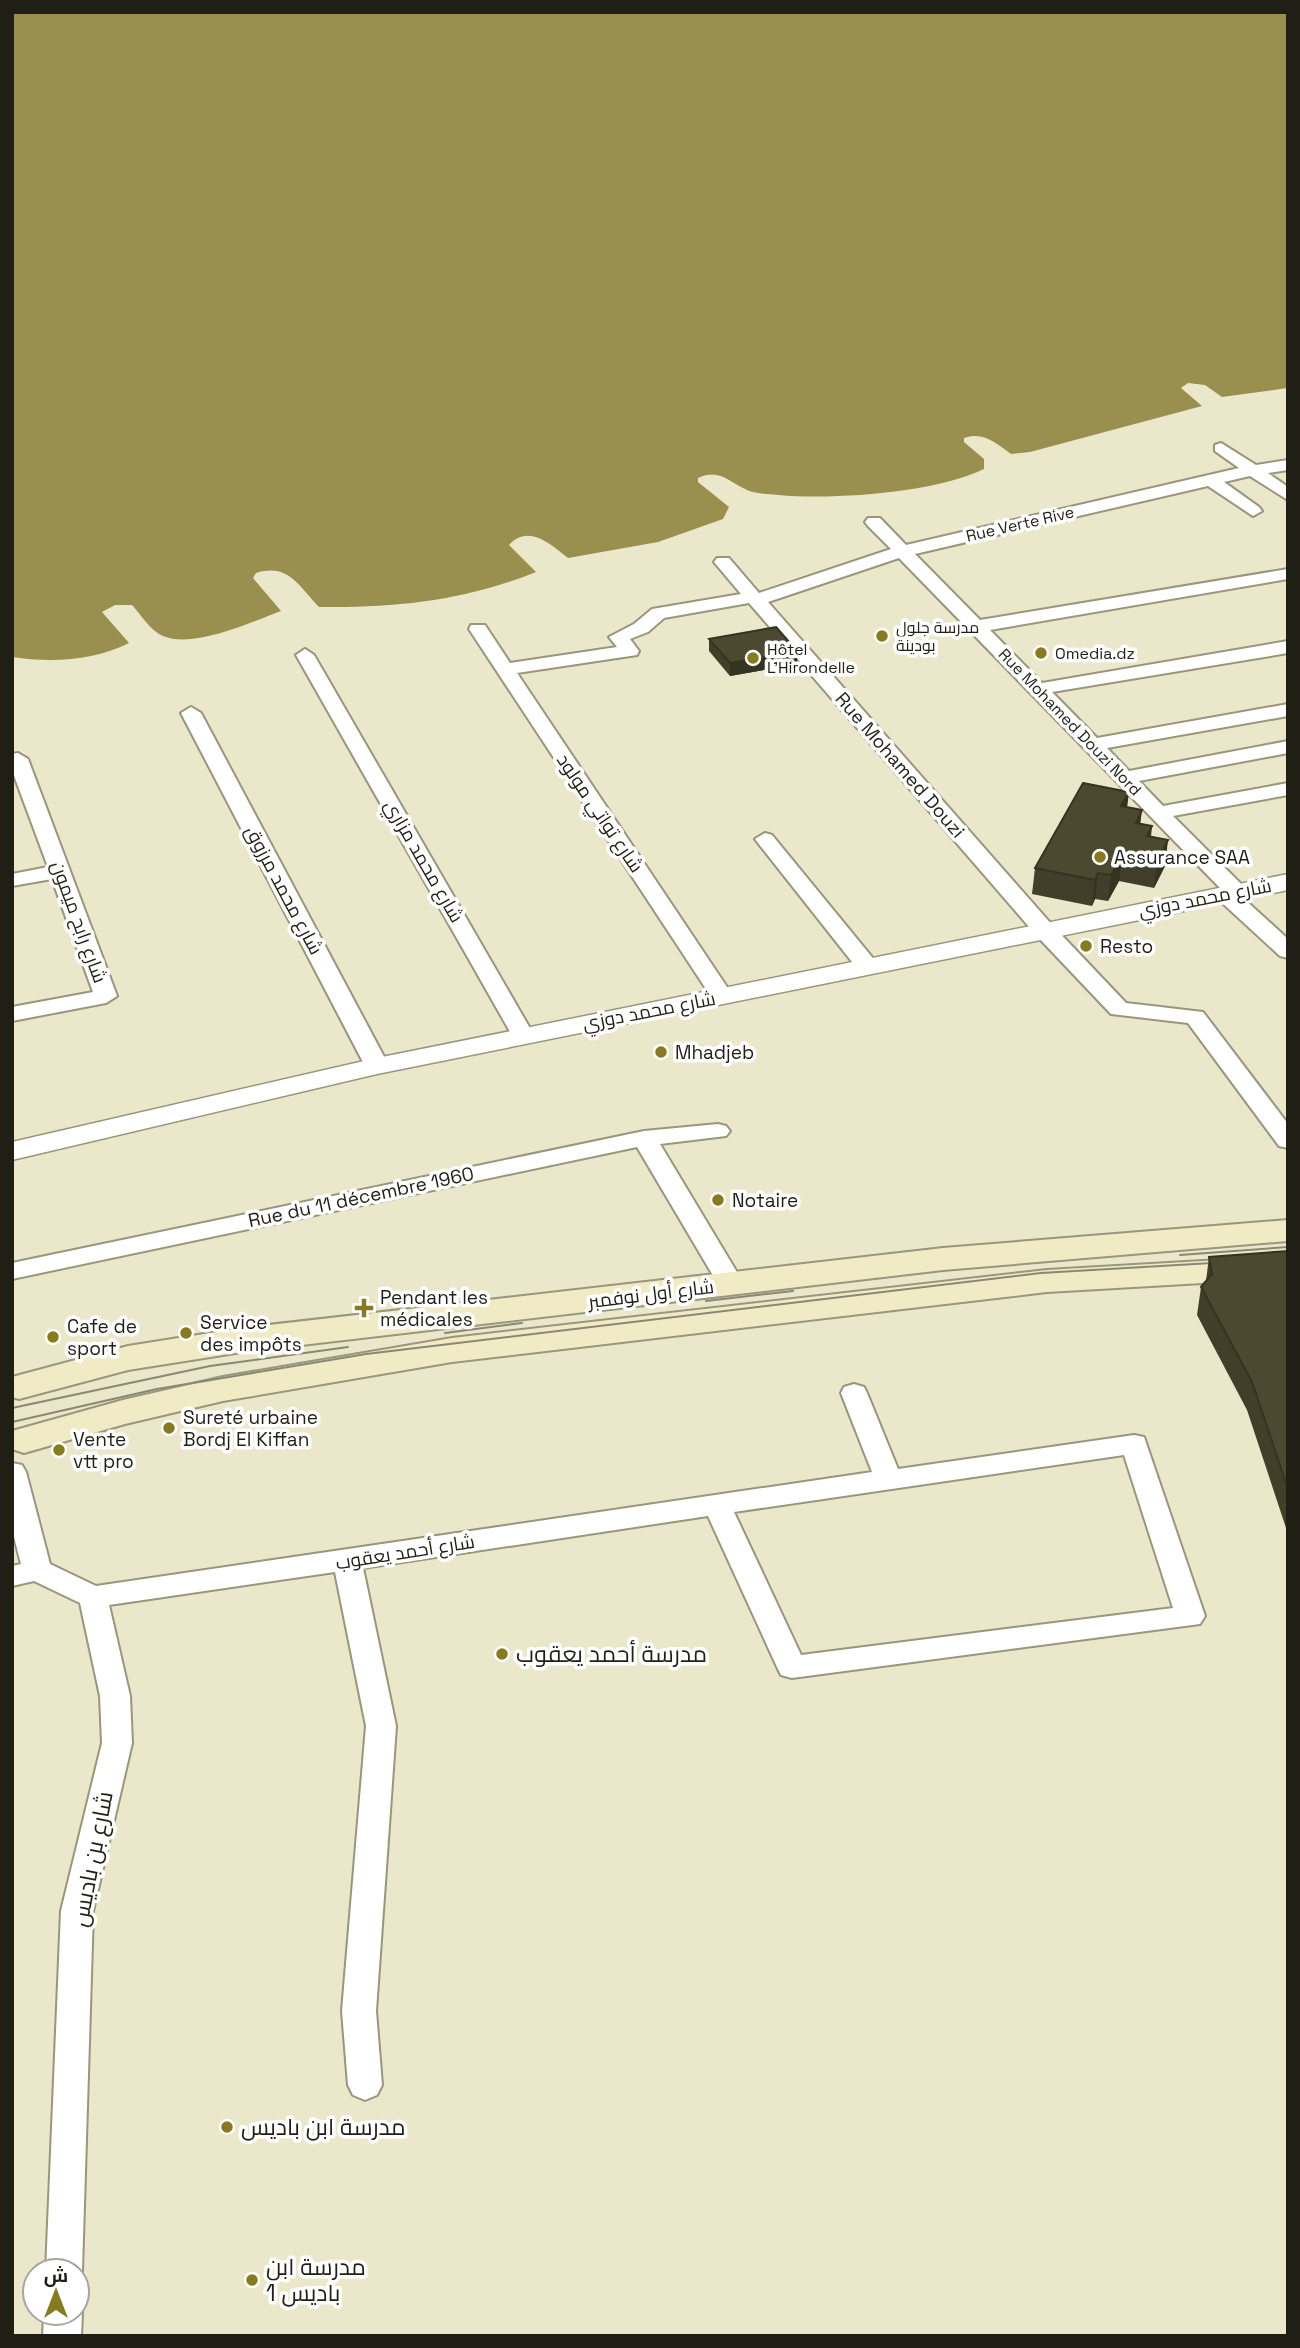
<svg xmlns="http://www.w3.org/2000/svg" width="1300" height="2348" font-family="'Space Grotesk',Cairo,sans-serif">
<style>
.water{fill:#998f4f}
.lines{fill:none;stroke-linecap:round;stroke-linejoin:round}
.minor-casing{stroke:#99967c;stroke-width:4}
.tertiary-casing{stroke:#99967c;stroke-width:3}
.secondary-casing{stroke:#99967c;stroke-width:4}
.minor{fill:#fff;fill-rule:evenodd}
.tertiary{fill:#fff;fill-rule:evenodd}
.secondary{fill:#f0ebc5;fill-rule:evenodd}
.tram{stroke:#8a8774;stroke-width:2}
.wall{fill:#413f2a}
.shaded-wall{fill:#353322}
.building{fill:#4c4931;stroke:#353322;stroke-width:2}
.poi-dot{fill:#877a1f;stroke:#fff;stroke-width:2.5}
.labels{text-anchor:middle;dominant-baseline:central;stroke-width:7;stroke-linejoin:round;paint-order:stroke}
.far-street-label{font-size:16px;fill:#201f15;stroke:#fff}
.far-poi-label{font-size:16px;fill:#201f15;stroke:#fff;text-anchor:start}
.street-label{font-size:19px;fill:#201f15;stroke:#fff}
.poi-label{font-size:19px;fill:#201f15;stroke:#fff;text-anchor:start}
.near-poi-label{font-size:23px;fill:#201f15;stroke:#fff;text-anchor:start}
.near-street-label{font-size:23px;fill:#201f15;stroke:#fff}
</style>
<rect width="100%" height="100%" fill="#ebe7cb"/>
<!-- water -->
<path class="water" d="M 12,12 L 1288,12 L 1288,388 L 1222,397 L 1205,385 L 1188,383 L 1181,388 L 1202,406 L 1030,452 L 1011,454 C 996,443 983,431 964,438 L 964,442 L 984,459 L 984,469 C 933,493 835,500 778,495 C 768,494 756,494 747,490 C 729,482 719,468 698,478 L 698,482 L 729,507 L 723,519 L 658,542 L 568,558 C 552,545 528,523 509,545 L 536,572 C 464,601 396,608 319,607 C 298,585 288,563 256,573 L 253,578 L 281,611 C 252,622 193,649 163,636 C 151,631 141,615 132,605 L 115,605 L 102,612 L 129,643 C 93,661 52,663 12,657 Z"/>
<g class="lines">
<defs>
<path id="minor" d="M 1221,443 L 1256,465 L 1288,460 L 1288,470 L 1268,473 L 1288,487 L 1288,500 L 1250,476 L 1224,482 L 1259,507 L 1262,511 L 1253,516 L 1208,486 L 915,554 L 980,620 L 1288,569 L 1288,579 L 990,630 L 1042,683 L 1288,641 L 1288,653 L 1052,692 L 1097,738 L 1288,704 L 1288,716 L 1107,748 L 1129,771 L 1288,741 L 1288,753 L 1139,781 L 1163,806 L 1288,783 L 1288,795 L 1173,816 L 1244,887 L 1247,892 L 1242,897 L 1288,939 L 1288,958 L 1280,956 L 1218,899 L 1215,894 L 1221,889 L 899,558 L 768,602 L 1053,926 L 1126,1003 L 1203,1012 L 1288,1124 L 1288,1148 L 1279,1146 L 1188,1023 L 1111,1014 L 1037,936 L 749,603 L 664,618 L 648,632 L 630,639 L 639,651 L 637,655 L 517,673 L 733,996 L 730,1001 L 714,1001 L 469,629 L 471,625 L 485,625 L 510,663 L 617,647 L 609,637 L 634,624 L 652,609 L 741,594 L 714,562 L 717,558 L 729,558 L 759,593 L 891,549 L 868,526 L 865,522 L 868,518 L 880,518 L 906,545 L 1239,468 L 1215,451 L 1215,445 Z
M 305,649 L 314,655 L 535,1037 L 532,1042 L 516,1042 L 513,1037 L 296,655 Z
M 191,707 L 201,713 L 389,1066 L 385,1071 L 369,1071 L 365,1066 L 181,713 Z
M 18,753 L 28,759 L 117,996 L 106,1003 L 12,1021 L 12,1007 L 93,992 L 52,879 L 12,886 L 12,874 L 48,867 L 12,770 L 12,754 Z
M 765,833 L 772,835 L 876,962 L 879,967 L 876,972 L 860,972 L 758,843 L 755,839 Z
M 718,1124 L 726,1126 L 730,1131 L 726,1136 L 660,1144 L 744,1284 L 740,1290 L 722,1290 L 718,1284 L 637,1147 L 12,1279 L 12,1263 L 644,1131 Z
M 854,1384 L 864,1387 L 867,1393 L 898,1469 L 1134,1435 L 1144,1437 L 1205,1616 L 1200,1624 L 792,1678 L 781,1675 L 777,1667 L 708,1516 L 363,1568 L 396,1726 L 376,2011 L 382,2085 L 377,2095 L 365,2100 L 353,2095 L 348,2085 L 342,2011 L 366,1726 L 335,1572 L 109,1605 L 130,1696 L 132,1743 L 93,1911 L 82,2271 L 77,2283 L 77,2271 L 46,2271 L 61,1911 L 102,1743 L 100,1696 L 80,1603 L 34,1581 L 12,1586 L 12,1566 L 21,1564 L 12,1529 L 12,1463 L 22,1465 L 26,1472 L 50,1564 L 96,1586 L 872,1472 L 841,1393 L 844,1387 ZM 1124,1455 L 1173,1608 L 801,1655 L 734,1512 Z
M 77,2303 L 82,2313 L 81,2336 L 43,2336 L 44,2313 L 77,2313 Z"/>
<path id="tertiary" d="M 1288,874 L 1288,890 L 377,1074 L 12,1160 L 12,1142 L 377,1058 Z"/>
<path id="secondary" d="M 1288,1220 L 1288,1241 L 943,1270 L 242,1352 L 128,1370 L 19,1399 L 12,1397 L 12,1377 L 128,1346 L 242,1328 L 943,1248 Z
M 1288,1256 L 1288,1278 L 1047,1292 L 452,1362 L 223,1401 L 125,1424 L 24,1453 L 12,1449 L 12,1431 L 123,1400 L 223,1377 L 452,1338 L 1047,1270 Z"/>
</defs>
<!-- minor casing -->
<use href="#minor" class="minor-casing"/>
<!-- tertiary casing -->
<use href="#tertiary" class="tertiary-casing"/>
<!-- secondary casing -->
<use href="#secondary" class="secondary-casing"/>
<!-- minor -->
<use href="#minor" class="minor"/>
<!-- tertiary -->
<use href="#tertiary" class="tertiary"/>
<!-- secondary -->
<use href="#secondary" class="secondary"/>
<!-- tram -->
<path class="tram" d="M 1180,1255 L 1288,1247
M 706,1301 L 793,1291
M 445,1333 L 522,1323
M 12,1408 L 210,1366 L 348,1347
M 12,1422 L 157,1389 L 366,1354 L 1041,1273 L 1229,1262"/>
</g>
<!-- wall -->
<path class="wall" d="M 709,639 L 797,664 L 730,676 L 709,651 Z
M 1127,807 L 1141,824 L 1152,826 L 1151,837 L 1165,866 L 1154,888 L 1119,881 L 1108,901 L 1095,899 L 1092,906 L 1032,894 L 1035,868 Z
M 1288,1251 L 1288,1534 L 1247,1410 L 1197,1315 L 1201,1287 L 1206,1281 L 1209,1257 Z"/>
<!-- shaded-wall -->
<path class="shaded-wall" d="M 798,652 L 797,664 L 730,676 L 730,663 Z
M 1129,792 L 1126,817 L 1121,806 Z
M 1142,810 L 1139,835 L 1136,823 Z
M 1168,840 L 1165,866 L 1154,888 L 1157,862 Z
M 1122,855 L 1119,881 L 1108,901 L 1111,875 Z
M 1098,873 L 1095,899 L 1092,906 L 1095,880 Z"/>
<!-- building -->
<path class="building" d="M 776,627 L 798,652 L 730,663 L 709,639 Z
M 1083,783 L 1129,792 L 1121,806 L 1142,810 L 1136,823 L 1152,826 L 1147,836 L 1168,840 L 1157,862 L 1122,855 L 1111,875 L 1098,873 L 1095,880 L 1035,868 Z
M 1288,1251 L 1288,1489 L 1252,1382 L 1201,1287 L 1212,1274 L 1209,1257 Z"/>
<!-- markers -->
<g class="poi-dot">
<circle cx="882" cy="636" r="7"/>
<circle cx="1041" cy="653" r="7"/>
<circle cx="753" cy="658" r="7"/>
<circle cx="1100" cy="857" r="7"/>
<circle cx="1086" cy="946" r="7"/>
<circle cx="661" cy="1052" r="7"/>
<circle cx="718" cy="1200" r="7"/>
<path d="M360.5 1297.5h7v7h7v7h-7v7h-7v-7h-7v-7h7z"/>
<circle cx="186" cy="1333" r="7"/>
<circle cx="53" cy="1337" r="7"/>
<circle cx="169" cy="1428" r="7"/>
<circle cx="59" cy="1450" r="7"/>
<circle cx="502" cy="1654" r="7"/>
<circle cx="227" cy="2127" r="7"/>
<circle cx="252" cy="2280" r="7"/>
</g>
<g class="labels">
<!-- far-street labels -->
<g class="far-street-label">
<text transform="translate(1020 524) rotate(-13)">Rue Verte Rive</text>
<text transform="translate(1070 722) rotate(46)">Rue Mohamed Douzi Nord</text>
</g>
<!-- far-poi labels -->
<g class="far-poi-label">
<text x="896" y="627">مدرسة جلول<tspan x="896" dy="18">بودينة</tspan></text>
<text x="767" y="649">Hôtel<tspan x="767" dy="18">L'Hirondelle</tspan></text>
<text x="1055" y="653">Omedia.dz</text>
</g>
<!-- street labels -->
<g class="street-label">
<text transform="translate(900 765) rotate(49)">Rue Mohamed Douzi</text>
<text transform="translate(600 813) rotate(56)">شارع تواتي مولود</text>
<text transform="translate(424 861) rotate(60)">شارع محمد مزاري</text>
<text transform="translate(284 890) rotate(62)">شارع محمد مرزوق</text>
<text transform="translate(1205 898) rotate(-11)">شارع محمد دوزي</text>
<text transform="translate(79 922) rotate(70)">شارع رابح ميمون</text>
<text transform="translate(649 1011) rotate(-11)">شارع محمد دوزي</text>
<text transform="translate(361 1197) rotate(-12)">Rue du 11 décembre 1960</text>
<text transform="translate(651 1294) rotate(-7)">شارع أول نوفمبر</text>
<text transform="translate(405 1552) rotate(-9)">شارع أحمد يعقوب</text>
</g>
<!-- poi labels -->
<g class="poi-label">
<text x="1114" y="857">Assurance SAA</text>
<text x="1100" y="946">Resto</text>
<text x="675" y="1052">Mhadjeb</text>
<text x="732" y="1200">Notaire</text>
<text x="380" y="1297">Pendant les<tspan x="380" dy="22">médicales</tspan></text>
<text x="200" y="1322">Service<tspan x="200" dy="22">des impôts</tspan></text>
<text x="67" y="1326">Cafe de<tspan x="67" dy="22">sport</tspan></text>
<text x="183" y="1417">Sureté urbaine<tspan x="183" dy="22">Bordj El Kiffan</tspan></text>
<text x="73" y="1439">Vente<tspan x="73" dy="22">vtt pro</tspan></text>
</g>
<!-- near-poi labels -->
<g class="near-poi-label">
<text x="516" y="1654">مدرسة أحمد يعقوب</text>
<text x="241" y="2127">مدرسة ابن باديس</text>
<text x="266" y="2267">مدرسة ابن<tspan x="266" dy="26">باديس 1</tspan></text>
</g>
<!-- near-street labels -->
<g class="near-street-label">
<text transform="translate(92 1859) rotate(-79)">شارع بن باديس</text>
</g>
</g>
<!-- border -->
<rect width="1300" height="2348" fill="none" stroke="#201f15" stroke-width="28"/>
<!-- north arrow -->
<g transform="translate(56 2292)"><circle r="33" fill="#ffffff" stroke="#a6a5a1" stroke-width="2"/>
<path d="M0-5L12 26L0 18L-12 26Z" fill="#877a1f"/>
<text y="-10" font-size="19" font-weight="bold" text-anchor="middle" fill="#201f15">ش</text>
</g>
</svg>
